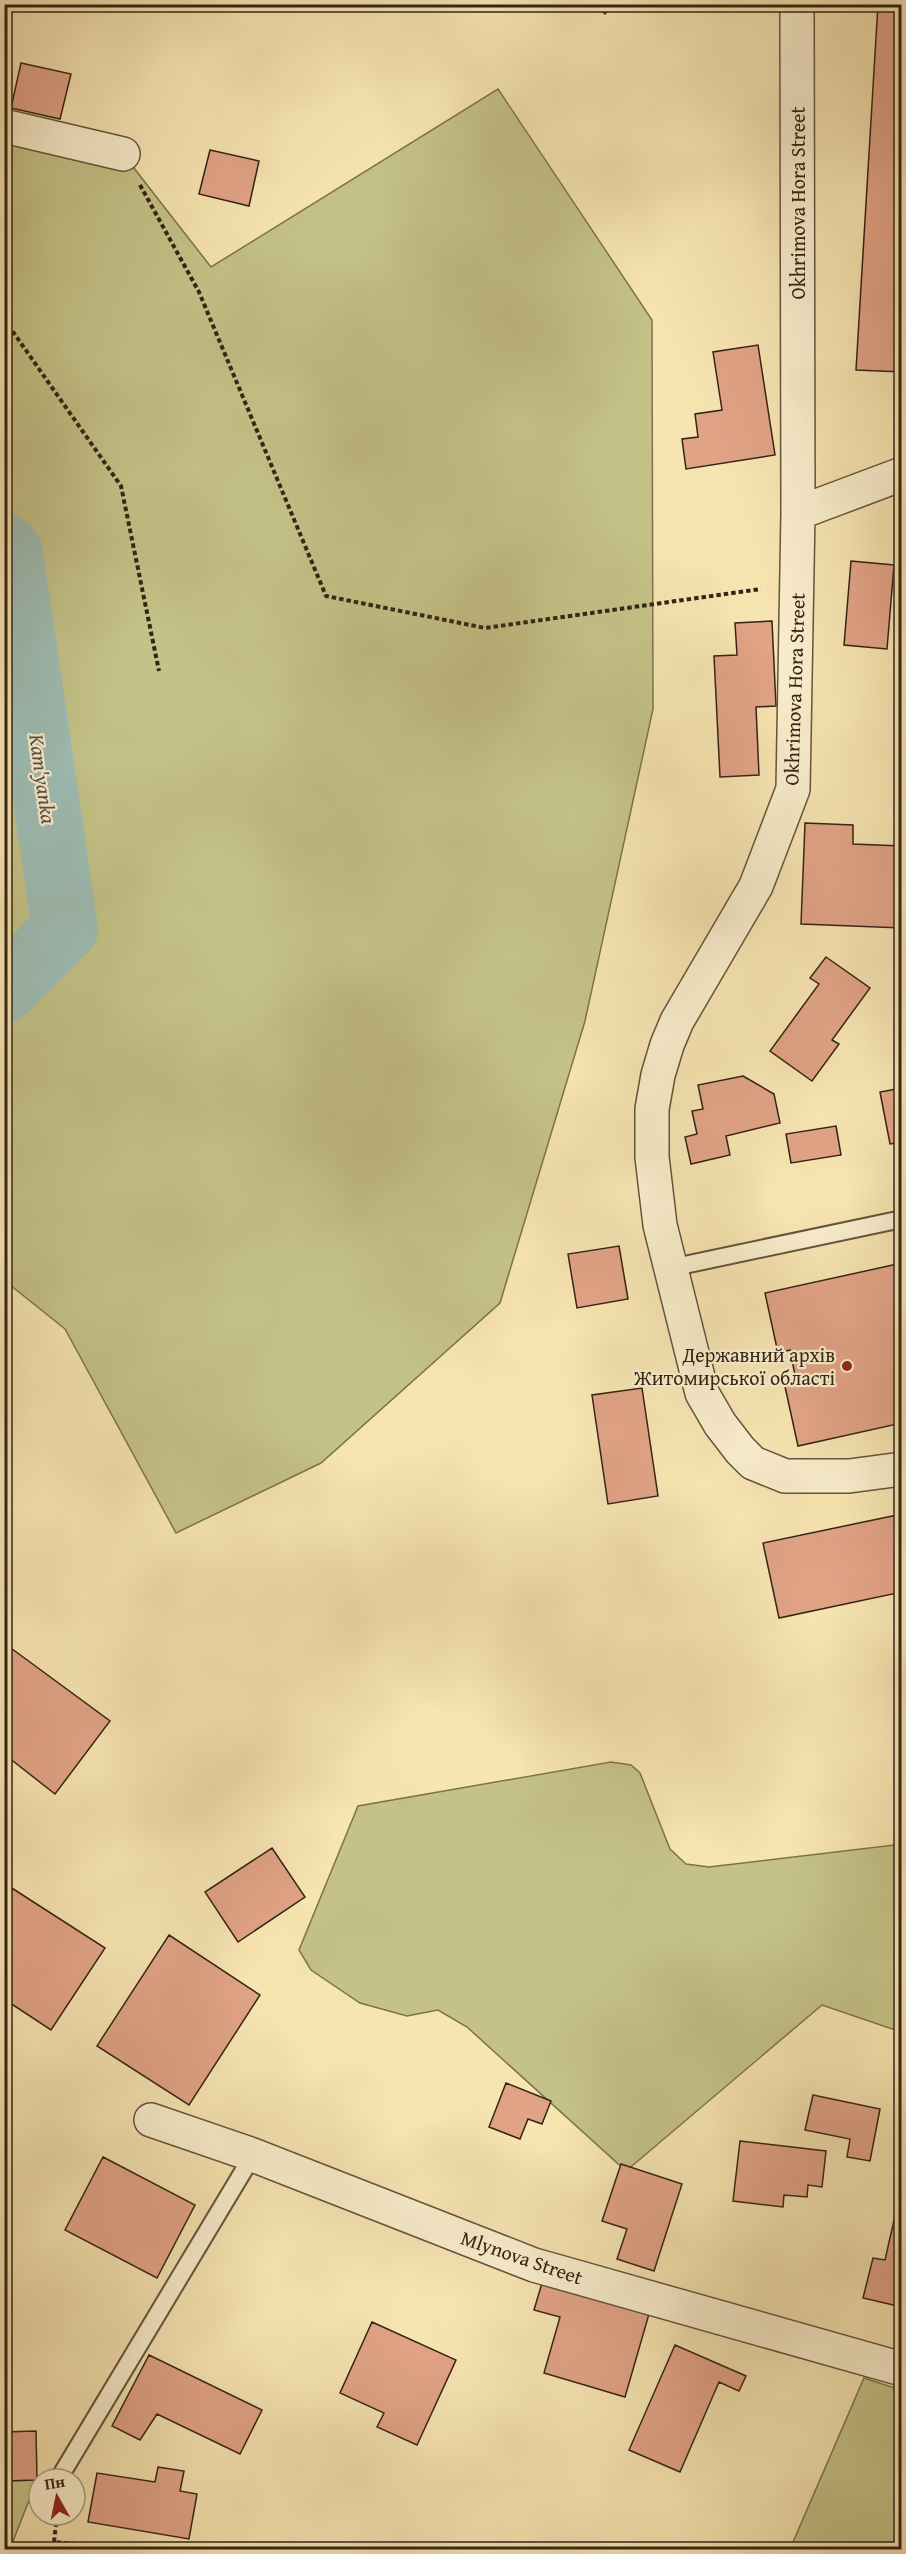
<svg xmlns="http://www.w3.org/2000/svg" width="906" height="2554" font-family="'Gentium Book Plus',serif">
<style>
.green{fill:#c4c287;stroke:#7c734e;stroke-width:1.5}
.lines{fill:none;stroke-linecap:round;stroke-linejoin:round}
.river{stroke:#9ebdb4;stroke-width:66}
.building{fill:#e1a386;stroke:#342415;stroke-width:1.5}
.lane-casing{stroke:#64543c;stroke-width:20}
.street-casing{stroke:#64543c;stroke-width:36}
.path{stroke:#342415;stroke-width:4;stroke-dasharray:4.5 3;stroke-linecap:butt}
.lane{stroke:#f9edcc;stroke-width:16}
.street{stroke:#f9edcc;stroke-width:33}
.poi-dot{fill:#8f2418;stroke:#f9edcc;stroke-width:2}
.labels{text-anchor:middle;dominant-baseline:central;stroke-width:4.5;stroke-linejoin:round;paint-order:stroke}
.street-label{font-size:20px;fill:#342415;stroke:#f9edcc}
.poi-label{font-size:20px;fill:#342415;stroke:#f9edcc;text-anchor:end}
.water-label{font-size:21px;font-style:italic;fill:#545245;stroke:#f9edcc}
</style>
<rect width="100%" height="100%" fill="#f6e4b1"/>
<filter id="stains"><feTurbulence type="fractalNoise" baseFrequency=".00333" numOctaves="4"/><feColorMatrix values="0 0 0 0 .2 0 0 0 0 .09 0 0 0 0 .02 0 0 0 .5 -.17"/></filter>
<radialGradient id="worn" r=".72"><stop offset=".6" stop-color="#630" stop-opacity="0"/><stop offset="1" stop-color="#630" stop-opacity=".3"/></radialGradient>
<!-- green -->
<path class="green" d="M 498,89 L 652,320 L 653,709 L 585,1021 L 500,1303 L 321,1463 L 176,1533 L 65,1329 L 5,1281 L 5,126 L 123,154 L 211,267 Z
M 611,1762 L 631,1765 L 640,1773 L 670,1849 L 686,1864 L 709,1867 L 894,1845 L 895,1852 L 901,1853 L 901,2032 L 822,2005 L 626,2171 L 467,2027 L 438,2010 L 407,2016 L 360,2003 L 311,1970 L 299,1950 L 358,1806 Z
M 864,2378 L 901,2390 L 901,2549 L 790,2549 Z
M 37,2480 L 10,2549 L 5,2549 L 4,2481 Z"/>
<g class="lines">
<!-- river -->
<path class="river" d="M 4,546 L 10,553 L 65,929 L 4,990"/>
</g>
<!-- building -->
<path class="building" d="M 595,4 L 614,4 L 605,14 Z
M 878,4 L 902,4 L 902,372 L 856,370 Z
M 21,63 L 71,74 L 60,119 L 11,108 Z
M 210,150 L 259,161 L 249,206 L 199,194 Z
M 758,345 L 775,455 L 686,469 L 682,439 L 698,437 L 695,414 L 722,410 L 713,352 Z
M 851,561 L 894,565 L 887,649 L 844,645 Z
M 772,621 L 776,706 L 756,707 L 759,775 L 720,777 L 714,656 L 737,655 L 735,623 Z
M 805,823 L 853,825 L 853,844 L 902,846 L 902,928 L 801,924 Z
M 826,957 L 870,988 L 832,1040 L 839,1044 L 812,1081 L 770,1051 L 819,984 L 810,978 Z
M 743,1076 L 774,1094 L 780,1123 L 726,1136 L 730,1155 L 691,1164 L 685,1137 L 697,1134 L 692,1111 L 703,1109 L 698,1085 Z
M 902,1088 L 902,1142 L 890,1144 L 880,1092 Z
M 836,1126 L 841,1155 L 791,1163 L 786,1134 Z
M 619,1246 L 628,1299 L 577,1308 L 568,1254 Z
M 902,1263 L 902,1423 L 798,1446 L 784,1382 L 796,1380 L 790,1350 L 778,1353 L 765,1293 Z
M 642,1388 L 658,1496 L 608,1504 L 592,1395 Z
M 902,1514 L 902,1592 L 779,1618 L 763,1543 Z
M 4,1643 L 110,1721 L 55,1794 L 4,1754 Z
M 272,1848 L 305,1897 L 238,1942 L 205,1892 Z
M 4,1883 L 105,1948 L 51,2030 L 4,1999 Z
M 169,1935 L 260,1995 L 189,2105 L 97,2046 Z
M 506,2083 L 551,2101 L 542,2124 L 528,2119 L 520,2139 L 489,2127 Z
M 813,2095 L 880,2109 L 870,2161 L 847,2157 L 850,2139 L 805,2130 Z
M 740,2141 L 826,2151 L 822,2187 L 808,2185 L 807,2197 L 784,2195 L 783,2207 L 733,2201 Z
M 103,2157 L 195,2205 L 157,2278 L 65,2230 Z
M 621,2164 L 682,2184 L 654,2271 L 617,2259 L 627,2229 L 602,2221 Z
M 897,2207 L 902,2208 L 902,2307 L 863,2298 L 873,2258 L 885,2260 Z
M 542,2283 L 649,2314 L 625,2397 L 544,2373 L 560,2317 L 534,2310 Z
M 372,2322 L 456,2360 L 417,2445 L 377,2427 L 384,2413 L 340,2393 Z
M 675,2345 L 746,2376 L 739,2391 L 719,2382 L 680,2472 L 629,2450 Z
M 149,2355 L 262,2410 L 240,2454 L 157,2414 L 140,2440 L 112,2426 Z
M 36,2431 L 37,2480 L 4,2481 L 4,2432 Z
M 158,2467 L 184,2471 L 180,2491 L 197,2494 L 189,2539 L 88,2522 L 97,2473 L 155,2482 Z"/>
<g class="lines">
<defs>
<path id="lane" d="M 670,1268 L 902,1219
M 61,2475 L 253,2155"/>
<path id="street" d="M 797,4 L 798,513 L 793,789 L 756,886 L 677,1021 L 667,1045 L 658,1075 L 652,1109 L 652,1157 L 660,1225 L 702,1393 L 720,1424 L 740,1450 L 753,1463 L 785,1476 L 849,1476 L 902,1469
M 4,126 L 123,154
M 798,513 L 902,474
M 151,2120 L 253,2155 L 534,2265 L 902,2369"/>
</defs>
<!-- lane casing -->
<use href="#lane" class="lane-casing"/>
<!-- street casing -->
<use href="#street" class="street-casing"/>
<!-- path -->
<path class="path" d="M 140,185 L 199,292 L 326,596 L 485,628 L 761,589
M 4,319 L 121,486 L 159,671
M 57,2515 L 54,2542 L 147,2550"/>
<!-- lane -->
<use href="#lane" class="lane"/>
<!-- street -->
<use href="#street" class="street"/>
</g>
<!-- markers -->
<circle class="poi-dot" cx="847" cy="1366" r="6"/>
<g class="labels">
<!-- street labels -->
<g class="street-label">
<text transform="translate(797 203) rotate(-90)">Okhrimova Hora Street</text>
<text transform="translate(794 689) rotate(-88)">Okhrimova Hora Street</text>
<text transform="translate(522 2257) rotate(19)">Mlynova Street</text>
</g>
<!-- poi labels -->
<g class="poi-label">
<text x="835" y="1354">Державний архів<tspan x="835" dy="23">Житомирської області</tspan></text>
</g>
<!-- water labels -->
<g class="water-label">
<text transform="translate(43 779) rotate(82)">Kam'yanka</text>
</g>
</g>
<!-- margin -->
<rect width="906" height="2554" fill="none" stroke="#f6e4b1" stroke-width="24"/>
<rect x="6" y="6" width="894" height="2542" fill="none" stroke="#342415" stroke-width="3"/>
<rect x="12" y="12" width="882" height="2530" fill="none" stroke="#342415" stroke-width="1.5"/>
<!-- north arrow -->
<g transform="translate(57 2497) rotate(351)"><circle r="28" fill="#f9edcc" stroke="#aa9d83" stroke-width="1.5"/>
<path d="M0-4.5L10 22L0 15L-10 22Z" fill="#8f2418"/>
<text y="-9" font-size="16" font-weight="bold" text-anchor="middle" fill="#342415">Пн</text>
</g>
<rect width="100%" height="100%" filter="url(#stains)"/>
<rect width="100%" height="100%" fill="url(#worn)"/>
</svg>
